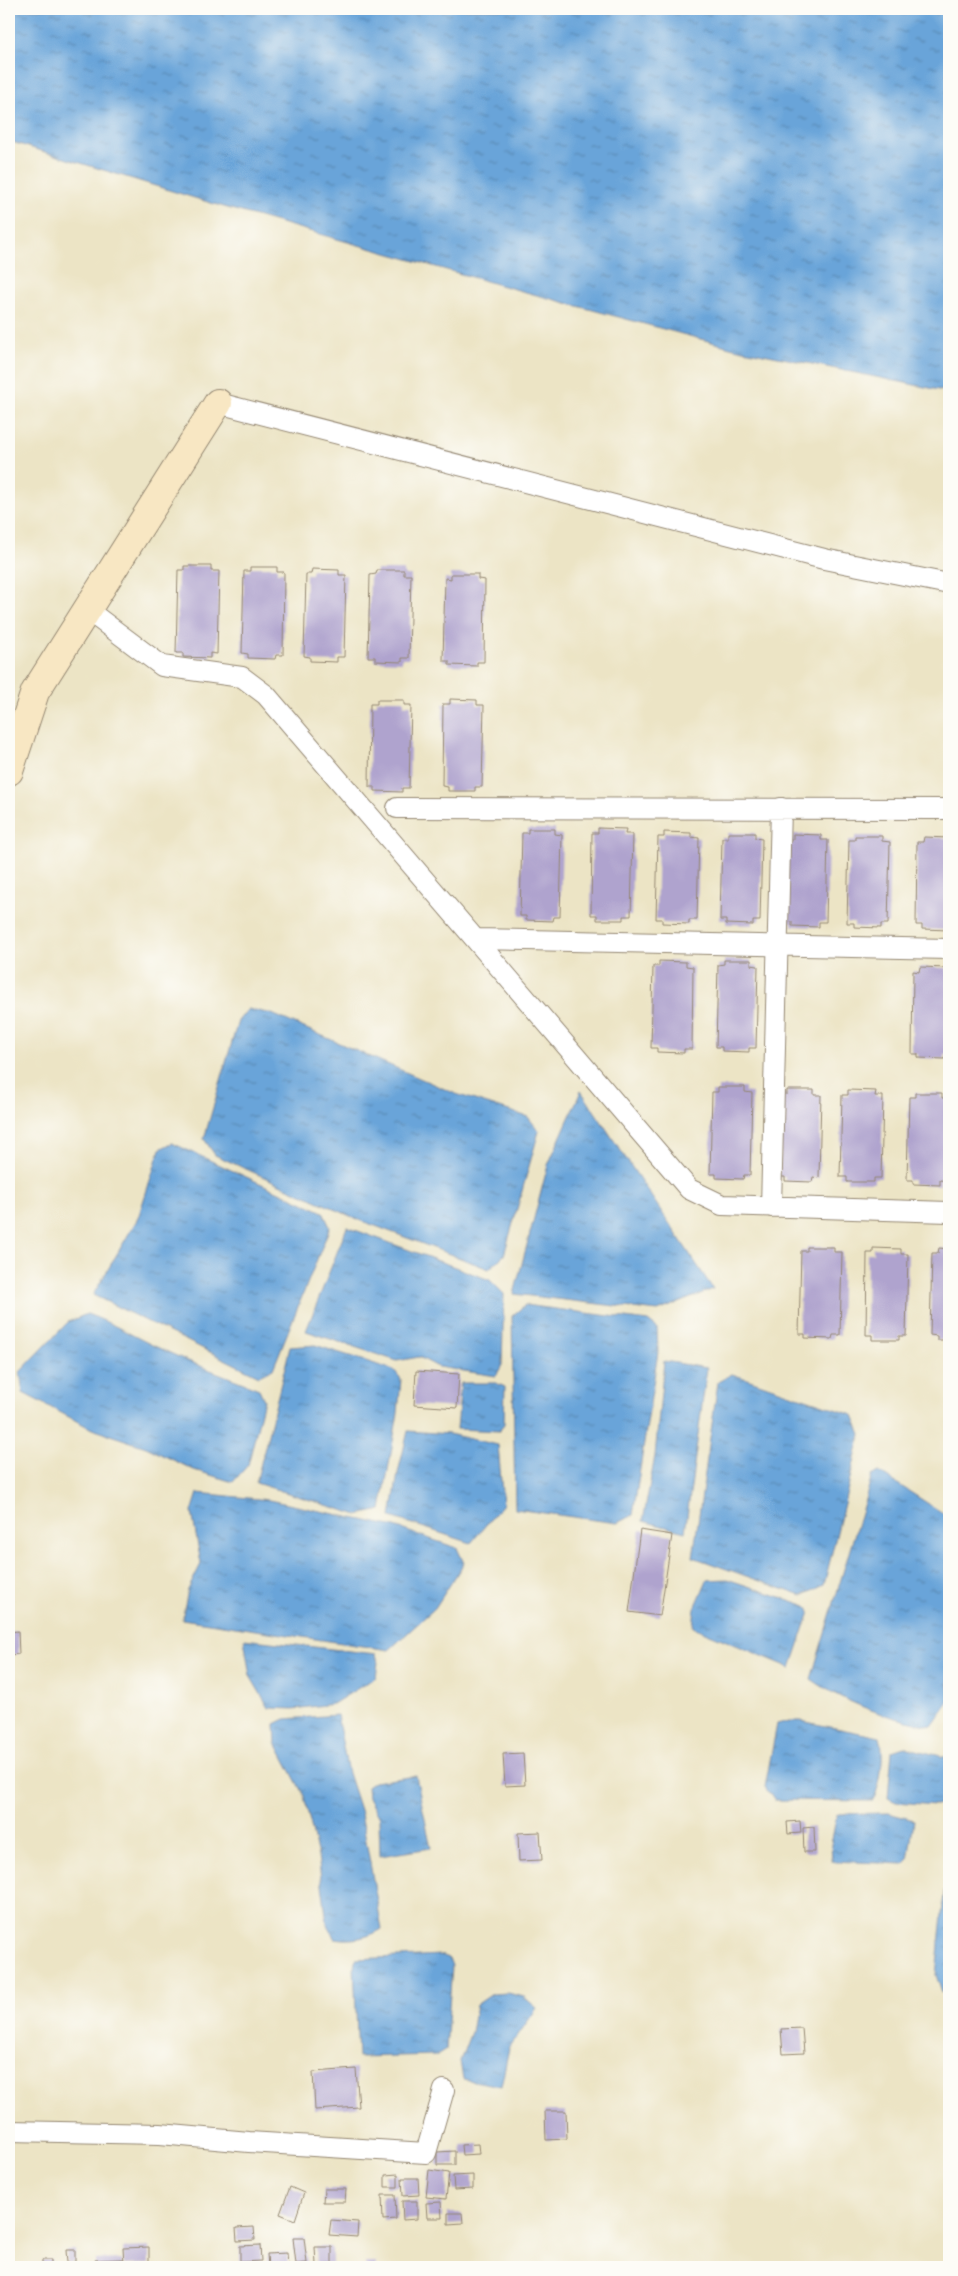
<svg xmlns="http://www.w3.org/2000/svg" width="958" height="2276" font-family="Alegreya,serif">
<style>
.water{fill:url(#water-ripples);stroke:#52677c}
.building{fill:#afa3ce}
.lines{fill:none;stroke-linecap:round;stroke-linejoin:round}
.minor-casing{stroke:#948772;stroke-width:22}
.secondary-casing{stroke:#948772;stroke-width:30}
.minor{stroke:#fff;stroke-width:20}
.secondary{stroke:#f8e7c3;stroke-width:28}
</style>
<defs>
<pattern id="water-ripples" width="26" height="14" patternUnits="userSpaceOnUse" patternTransform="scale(1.25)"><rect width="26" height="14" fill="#69a4d9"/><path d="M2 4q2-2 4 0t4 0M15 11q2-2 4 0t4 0" fill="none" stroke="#5886af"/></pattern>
</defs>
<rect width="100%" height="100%" fill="#fdfcf7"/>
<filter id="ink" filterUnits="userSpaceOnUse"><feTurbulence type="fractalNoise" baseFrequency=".02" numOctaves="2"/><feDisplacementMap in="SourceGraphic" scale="10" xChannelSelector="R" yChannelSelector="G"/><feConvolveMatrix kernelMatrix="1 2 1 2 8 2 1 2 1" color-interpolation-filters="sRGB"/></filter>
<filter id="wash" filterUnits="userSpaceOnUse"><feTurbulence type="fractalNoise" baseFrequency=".0096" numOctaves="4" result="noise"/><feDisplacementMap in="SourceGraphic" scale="20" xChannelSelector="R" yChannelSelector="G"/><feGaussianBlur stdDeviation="1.12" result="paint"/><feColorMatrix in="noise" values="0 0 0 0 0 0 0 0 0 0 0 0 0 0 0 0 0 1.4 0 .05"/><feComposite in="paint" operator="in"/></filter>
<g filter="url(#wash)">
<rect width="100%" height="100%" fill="#ece4c5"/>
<!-- water -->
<path class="water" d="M 9,9 L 949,9 L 949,392 L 734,348 L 507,287 L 224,207 L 9,141 Z
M 248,1009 L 272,1014 L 456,1094 L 528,1117 L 539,1131 L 504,1255 L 489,1269 L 357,1219 L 215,1155 L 204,1139 L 238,1021 Z
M 581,1091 L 713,1289 L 658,1311 L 514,1294 L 548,1165 Z
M 172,1143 L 323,1212 L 330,1227 L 273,1369 L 259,1376 L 93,1295 L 138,1218 L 160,1149 Z
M 347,1227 L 490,1280 L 504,1294 L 502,1365 L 496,1376 L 438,1367 L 419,1357 L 397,1361 L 306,1331 Z
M 525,1305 L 648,1321 L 657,1328 L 658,1352 L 633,1515 L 617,1523 L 515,1509 L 512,1316 Z
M 87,1314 C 113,1323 136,1338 161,1349 C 193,1364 226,1376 259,1389 L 264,1400 L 248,1465 L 233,1482 L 194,1470 L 146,1447 L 92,1429 L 23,1393 L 20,1372 L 68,1322 Z
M 315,1345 L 394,1370 L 401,1379 L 398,1413 L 381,1510 L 358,1515 L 256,1483 L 290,1347 Z
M 664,1361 L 707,1368 L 685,1532 L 643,1521 L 655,1456 Z
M 732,1374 L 853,1415 L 861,1434 L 824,1585 L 802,1596 L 693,1557 L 718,1382 Z
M 461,1383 L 496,1383 L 505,1387 L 504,1425 L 499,1431 L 457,1429 Z
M 408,1431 L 449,1434 L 498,1445 L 503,1504 L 471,1543 L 391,1517 L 398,1473 Z
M 879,1472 L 949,1517 L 949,1702 L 932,1726 C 890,1719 846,1704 811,1679 L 872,1476 Z
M 198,1493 L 269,1500 L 395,1527 L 457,1548 L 464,1563 L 435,1608 L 389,1650 L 182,1619 L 188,1590 L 201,1564 L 192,1512 Z
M 727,1579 L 807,1606 L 810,1612 L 791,1668 L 693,1627 L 695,1608 L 707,1580 Z
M 244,1639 L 376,1654 L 378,1662 L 376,1677 L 333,1704 L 293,1709 L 269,1708 L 250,1676 Z
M 337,1715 L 348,1773 L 361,1813 L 382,1929 C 368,1938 351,1941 334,1938 L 327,1922 L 318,1856 L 304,1796 L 276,1743 L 275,1724 L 285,1719 Z
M 789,1721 L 801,1721 L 880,1737 C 885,1756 881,1783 873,1801 L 774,1800 L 765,1787 L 777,1724 Z
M 904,1747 L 949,1758 L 949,1806 L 896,1802 L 888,1798 L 892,1751 Z
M 416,1776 L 431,1848 L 380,1856 L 379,1818 L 368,1798 L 367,1787 L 374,1782 Z
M 888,1813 L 914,1820 L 908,1860 L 904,1864 L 832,1861 L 831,1844 L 837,1814 Z
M 949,1844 L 949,1994 L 942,1993 L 936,1975 Z
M 441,1955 L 449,1958 L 452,1966 L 446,2050 L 438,2055 L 358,2057 L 354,1966 L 356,1959 Z
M 508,1993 L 524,1997 L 537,2008 L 509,2048 L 501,2086 L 463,2079 L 460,2061 L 471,2032 L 476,2005 L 492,1994 Z"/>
<g id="blocks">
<!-- building -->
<path class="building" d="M 184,566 L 211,566 L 211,571 L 219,571 L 217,654 L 210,653 L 210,658 L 183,657 L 183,653 L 176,653 L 178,570 L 184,570 Z
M 250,567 L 277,567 L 277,572 L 284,572 L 283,655 L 276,655 L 275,659 L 248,658 L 248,654 L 242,653 L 244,571 L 250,571 Z
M 312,569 L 339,570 L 339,575 L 346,575 L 344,657 L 337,657 L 337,662 L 310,661 L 310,657 L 304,656 L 306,574 L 311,574 Z
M 377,570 L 404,570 L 404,575 L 411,575 L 409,658 L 402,658 L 402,662 L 375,661 L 375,657 L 368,657 L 370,575 L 376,574 Z
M 451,574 L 478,574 L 478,579 L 485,580 L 484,662 L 477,662 L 477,666 L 449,665 L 449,661 L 443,661 L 445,578 L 451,579 Z
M 450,699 L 477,700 L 477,705 L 484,705 L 482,787 L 475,787 L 475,791 L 448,791 L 448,787 L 442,786 L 443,704 L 450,704 Z
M 377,700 L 404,700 L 404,705 L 411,705 L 409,788 L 402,788 L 402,792 L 375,791 L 375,787 L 369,787 L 370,704 L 377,704 Z
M 598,828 L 626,829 L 625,834 L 633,834 L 631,916 L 624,916 L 624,920 L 597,920 L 597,915 L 591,915 L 592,833 L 598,833 Z
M 528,829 L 555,829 L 555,834 L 562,835 L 560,917 L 554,917 L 553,921 L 526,920 L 526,916 L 520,916 L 522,833 L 528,833 Z
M 664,832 L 691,833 L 691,837 L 699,838 L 697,920 L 689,920 L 689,924 L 662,923 L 662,919 L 656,919 L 658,837 L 664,837 Z
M 728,833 L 755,833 L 755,838 L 762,839 L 760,921 L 753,921 L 753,925 L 726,924 L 726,920 L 720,920 L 722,838 L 728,838 Z
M 793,834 L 821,835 L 821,840 L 828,840 L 826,922 L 819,922 L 819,927 L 792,926 L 792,922 L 785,921 L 787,839 L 793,839 Z
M 855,836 L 882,836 L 882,841 L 890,842 L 888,924 L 881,924 L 881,928 L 854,927 L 854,923 L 847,923 L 849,840 L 855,840 Z
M 924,837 L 949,838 L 949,930 L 922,929 L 922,925 L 916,925 L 917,842 L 923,842 Z
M 724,960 L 751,960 L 751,965 L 758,966 L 756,1048 L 749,1048 L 749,1052 L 722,1051 L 722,1047 L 716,1047 L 718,965 L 724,964 Z
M 659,961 L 686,962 L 686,966 L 693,967 L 692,1049 L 684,1049 L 684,1053 L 657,1052 L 657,1048 L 651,1048 L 653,966 L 659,966 Z
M 920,967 L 947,968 L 947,972 L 949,972 L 949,1055 L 945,1055 L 945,1059 L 918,1058 L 918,1054 L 912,1054 L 913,971 L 919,972 Z
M 718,1087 L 745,1087 L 745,1092 L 752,1093 L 750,1175 L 744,1175 L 743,1179 L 716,1178 L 716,1174 L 710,1174 L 712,1092 L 718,1092 Z
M 787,1090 L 814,1090 L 814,1095 L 821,1095 L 819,1178 L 813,1177 L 812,1182 L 785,1181 L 785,1177 L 779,1177 L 781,1094 L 787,1094 Z
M 848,1090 L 876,1091 L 875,1096 L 883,1096 L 881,1178 L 874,1178 L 874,1182 L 847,1182 L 847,1177 L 840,1177 L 842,1095 L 848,1095 Z
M 915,1093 L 942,1093 L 942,1098 L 949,1098 L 947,1181 L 940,1180 L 940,1185 L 913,1184 L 913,1180 L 907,1180 L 909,1097 L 915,1097 Z
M 807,1247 L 834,1247 L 834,1252 L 842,1252 L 840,1335 L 833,1335 L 832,1339 L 805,1338 L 805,1334 L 799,1334 L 801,1251 L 807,1251 Z
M 873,1248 L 901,1249 L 901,1254 L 908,1254 L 906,1336 L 899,1336 L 899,1340 L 872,1340 L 872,1335 L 866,1335 L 867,1253 L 873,1253 Z
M 939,1248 L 949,1249 L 949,1340 L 937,1340 L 937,1336 L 930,1335 L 932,1253 L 938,1253 Z
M 416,1371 L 459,1374 L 457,1408 L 414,1405 Z
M 640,1530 L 672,1535 L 660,1616 L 629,1612 Z
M 18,1631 L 19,1654 L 9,1655 L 9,1632 Z
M 523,1753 L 525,1785 L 505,1786 L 503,1754 Z
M 800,1821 L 801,1833 L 788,1834 L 787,1822 Z
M 814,1827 L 815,1852 L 804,1852 L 803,1828 Z
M 540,1832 L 542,1860 L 519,1861 L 518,1833 Z
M 802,2028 L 804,2053 L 783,2054 L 781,2029 Z
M 356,2069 L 359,2107 L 315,2110 L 313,2072 Z
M 545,2111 L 566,2111 L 567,2139 L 546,2140 Z
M 478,2144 L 479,2154 L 462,2155 L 461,2145 Z
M 455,2151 L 455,2165 L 437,2165 L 437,2152 Z
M 429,2170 L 449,2173 L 446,2199 L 426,2197 Z
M 398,2174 L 398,2187 L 385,2187 L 385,2175 Z
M 473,2175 L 473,2189 L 454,2190 L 453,2176 Z
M 402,2178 L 418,2178 L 419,2195 L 403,2196 Z
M 290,2187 L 304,2193 L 295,2220 L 280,2214 Z
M 324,2189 L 346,2189 L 345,2202 L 323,2202 Z
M 382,2195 L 395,2195 L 396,2219 L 383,2220 Z
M 402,2201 L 417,2201 L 417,2219 L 403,2220 Z
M 441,2202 L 442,2218 L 427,2218 L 426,2203 Z
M 448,2213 L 462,2213 L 463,2223 L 448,2224 Z
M 331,2220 L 358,2222 L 357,2237 L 329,2235 Z
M 254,2227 L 255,2240 L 237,2241 L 236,2228 Z
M 293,2238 L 304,2238 L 307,2263 L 296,2264 Z
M 260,2245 L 261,2261 L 240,2262 L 240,2246 Z
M 149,2247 L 149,2264 L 124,2265 L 123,2248 Z
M 315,2247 L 332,2247 L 332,2264 L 316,2265 Z
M 66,2250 L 75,2250 L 75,2262 L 67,2263 Z
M 287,2253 L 288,2267 L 268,2267 L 267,2254 Z
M 122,2259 L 122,2267 L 95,2267 L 95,2260 Z
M 42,2260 L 51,2260 L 51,2267 L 42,2267 Z
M 366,2263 L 376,2263 L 376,2267 L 366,2267 Z"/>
</g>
</g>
<g filter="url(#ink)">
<use href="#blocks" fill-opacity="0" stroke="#948772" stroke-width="1"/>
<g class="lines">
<defs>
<path id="minor" d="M 218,403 L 824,559 L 949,584
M 86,609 L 162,666 L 242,677 L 266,695 L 689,1189 L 722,1205 L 949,1212
M 397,808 L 949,809
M 475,939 L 949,949
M 771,1207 L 781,808
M 9,2131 L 160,2134 L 249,2142 L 426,2153 L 444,2090"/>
<path id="secondary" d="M 9,771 L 35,692 L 218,403"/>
</defs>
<!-- minor casing -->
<use href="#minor" class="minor-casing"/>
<!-- secondary casing -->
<use href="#secondary" class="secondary-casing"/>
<!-- minor -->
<use href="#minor" class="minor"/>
<!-- secondary -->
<use href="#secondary" class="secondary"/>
</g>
</g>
<!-- margin -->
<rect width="958" height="2276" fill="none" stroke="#fdfcf7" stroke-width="30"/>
</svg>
